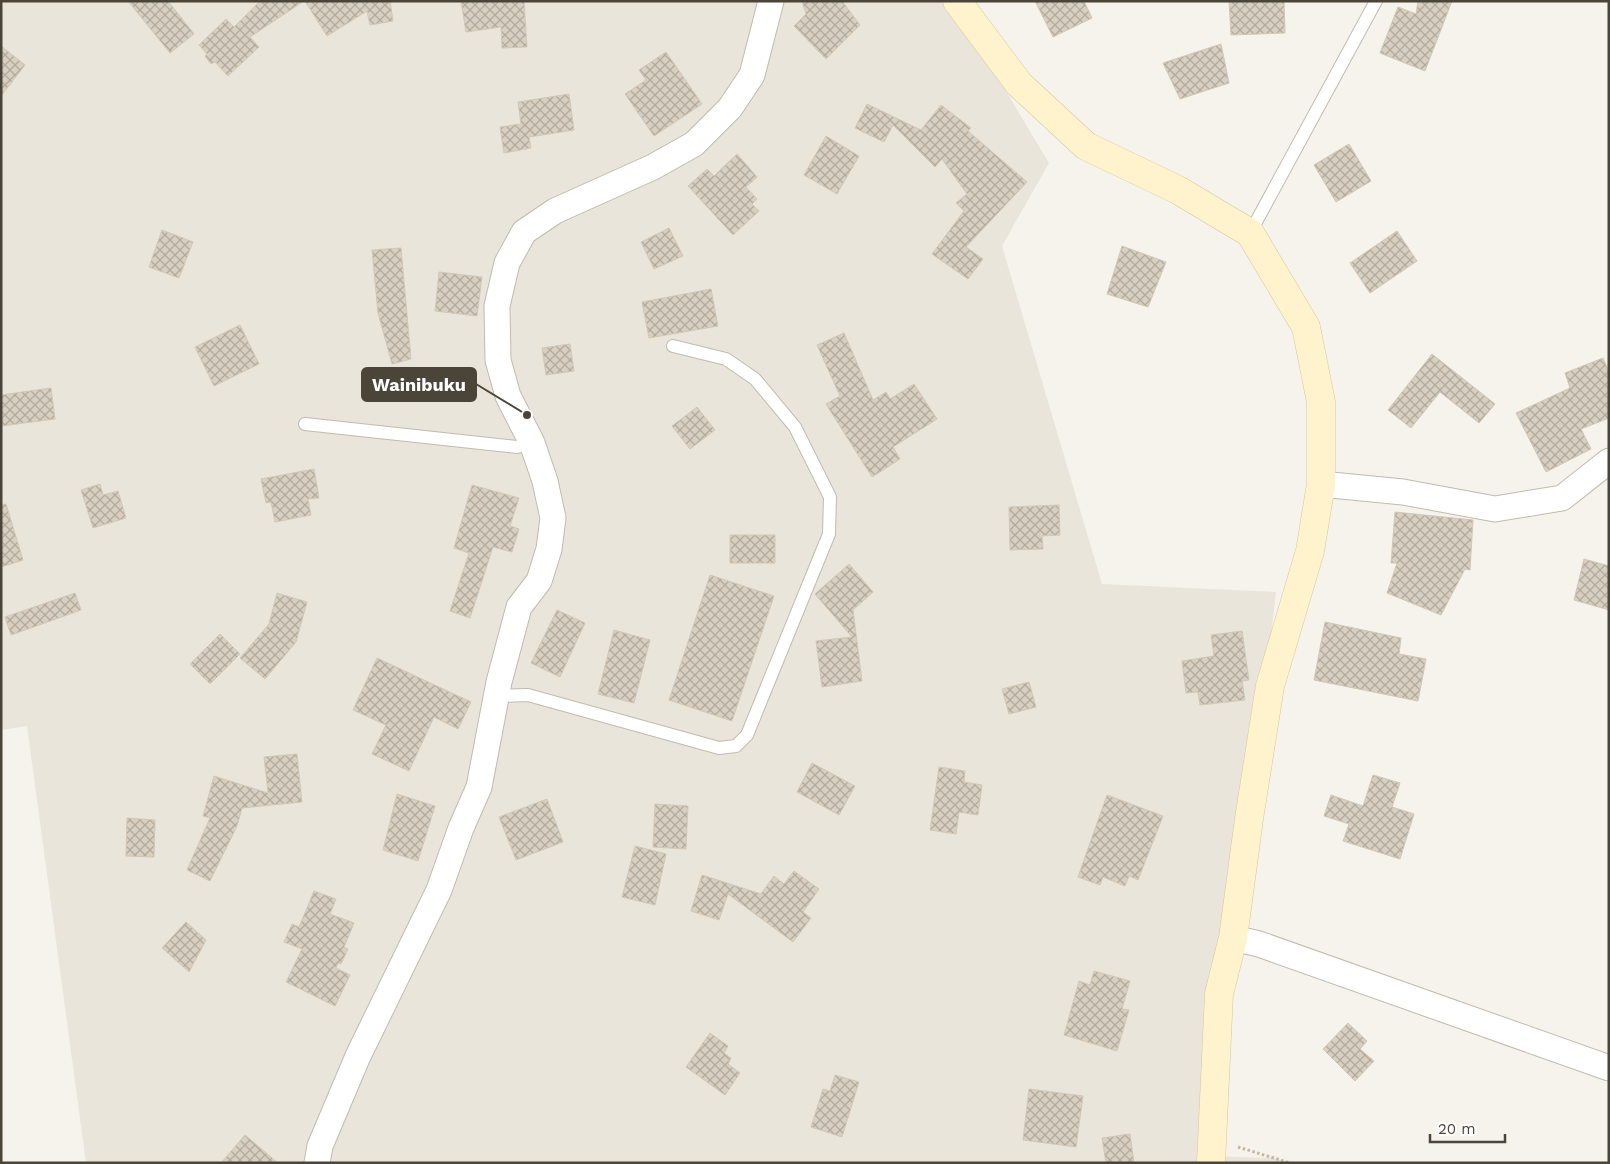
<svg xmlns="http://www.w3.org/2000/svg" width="1610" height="1164" font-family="'Work Sans',sans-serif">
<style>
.residential{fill:#eae5da}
.building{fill:url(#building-cross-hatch);stroke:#d3c7b4}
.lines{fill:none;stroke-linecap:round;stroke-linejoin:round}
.lane-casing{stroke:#c2bbae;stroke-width:14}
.street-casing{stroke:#c2bbae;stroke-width:27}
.secondary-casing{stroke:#d6c79b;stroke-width:29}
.path{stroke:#c4b79f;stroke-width:3;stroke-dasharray:2.5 2.5;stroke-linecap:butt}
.lane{stroke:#fff;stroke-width:12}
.street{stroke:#fff;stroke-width:25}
.secondary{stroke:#fff3cd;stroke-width:28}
.leader{fill:none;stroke:#4b4439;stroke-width:2}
.callout-dot{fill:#4b4439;stroke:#fff;stroke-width:2}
.callout{fill:#4b4439;stroke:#4b4439;stroke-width:2}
.callout-label{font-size:18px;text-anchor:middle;font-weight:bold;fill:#fff}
</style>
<defs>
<pattern id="building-cross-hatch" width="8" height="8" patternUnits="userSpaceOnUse" patternTransform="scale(1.25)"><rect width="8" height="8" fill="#d8cfc1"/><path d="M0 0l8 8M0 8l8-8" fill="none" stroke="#b1aa9e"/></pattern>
</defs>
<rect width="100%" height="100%" fill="#f6f3ec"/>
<!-- residential -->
<path class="residential" d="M 1,1 L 952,1 L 1049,163 L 1002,246 L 1102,584 L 1276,592 L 1211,1156 L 1274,1158 L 1290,1163 L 86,1163 L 27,726 L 1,730 Z"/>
<!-- building -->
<path class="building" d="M 128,1 L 168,1 L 194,34 L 170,53 Z
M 260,1 L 304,1 L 250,37 L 259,47 L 228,76 L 215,62 L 211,64 L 205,56 L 207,54 L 199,45 L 226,19 L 234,27 Z
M 305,1 L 390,1 L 393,21 L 370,25 L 367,11 L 327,36 Z
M 461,1 L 524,1 L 527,47 L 502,48 L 501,27 L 466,32 Z
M 802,1 L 842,1 L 860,25 L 826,59 L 794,26 L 806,14 Z
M 1035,1 L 1084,1 L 1092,18 L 1053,37 Z
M 1229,1 L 1284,1 L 1285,33 L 1231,35 Z
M 1418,1 L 1452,1 L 1425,71 L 1380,53 L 1398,7 L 1416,14 Z
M 1221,44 L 1229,83 L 1180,99 L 1163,63 Z
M 1,46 L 25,65 L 1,96 Z
M 666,52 L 702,104 L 654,136 L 625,94 L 646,80 L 639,70 Z
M 569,94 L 574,130 L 529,137 L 531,148 L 504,153 L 500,127 L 521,124 L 518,102 Z
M 867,104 L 921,130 L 941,105 L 971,128 L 968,131 L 1027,182 L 966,247 L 983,259 L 968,279 L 932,254 L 964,211 L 956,203 L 967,194 L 942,159 L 935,167 L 893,125 L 884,142 L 855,128 Z
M 826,136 L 859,156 L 837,194 L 804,175 Z
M 1349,144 L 1371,181 L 1336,202 L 1314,165 Z
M 737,154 L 757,177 L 746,187 L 757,199 L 752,204 L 759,211 L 733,235 L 688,186 L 707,169 L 714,176 Z
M 669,228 L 683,256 L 654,269 L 641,242 Z
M 162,230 L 193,242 L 179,278 L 149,267 Z
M 1397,231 L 1417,261 L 1370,293 L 1350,263 Z
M 1122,246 L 1166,262 L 1148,307 L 1107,294 Z
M 401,248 L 411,359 L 392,364 L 378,313 L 372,250 Z
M 439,272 L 482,277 L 477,316 L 435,311 Z
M 711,289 L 718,326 L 649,338 L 642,302 Z
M 240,325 L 259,364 L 214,386 L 195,347 Z
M 844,333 L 873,400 L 886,392 L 890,399 L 914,384 L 937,419 L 893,447 L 900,459 L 872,477 L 826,404 L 840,396 L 817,345 Z
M 570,344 L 574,371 L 546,375 L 542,348 Z
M 1432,354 L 1495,404 L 1479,423 L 1440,392 L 1411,428 L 1388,410 Z
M 1603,358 L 1609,372 L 1609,418 L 1581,429 L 1591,449 L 1546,472 L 1516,413 L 1570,388 L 1565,373 Z
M 51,388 L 55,419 L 1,426 L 1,395 Z
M 697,407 L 715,430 L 690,449 L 672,426 Z
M 314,469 L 319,498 L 308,499 L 311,515 L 275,522 L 271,502 L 266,503 L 261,479 Z
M 100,484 L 103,495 L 118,491 L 126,518 L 93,528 L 81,490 Z
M 472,485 L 519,498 L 510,526 L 519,529 L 512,552 L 493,547 L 470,618 L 450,611 L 469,553 L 454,548 Z
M 6,504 L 23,560 L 1,567 L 1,505 Z
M 1059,505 L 1060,535 L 1042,536 L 1043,549 L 1010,550 L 1009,507 Z
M 1395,512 L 1473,520 L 1470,570 L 1465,569 L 1441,615 L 1387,593 L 1397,563 L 1391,563 Z
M 730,535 L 775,535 L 775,563 L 730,563 Z
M 1584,559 L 1609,566 L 1609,610 L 1574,600 Z
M 849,564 L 873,592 L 853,610 L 862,681 L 822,687 L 816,641 L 852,637 L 815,594 Z
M 710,575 L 774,596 L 732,721 L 669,700 Z
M 75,593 L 81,610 L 11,635 L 5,617 Z
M 277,593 L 307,602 L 296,642 L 265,679 L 240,658 L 269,624 Z
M 557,610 L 585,623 L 560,677 L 531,663 Z
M 1325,622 L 1401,638 L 1399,654 L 1426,659 L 1418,701 L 1314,680 Z
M 614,630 L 650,640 L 634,703 L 598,694 Z
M 1242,631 L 1249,680 L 1242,681 L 1245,700 L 1200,705 L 1198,692 L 1186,693 L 1182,661 L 1214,656 L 1211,635 Z
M 220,634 L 240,654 L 210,684 L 190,664 Z
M 377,658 L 471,702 L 458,729 L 434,717 L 409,771 L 372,754 L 386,725 L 353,710 Z
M 1029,682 L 1036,707 L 1009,714 L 1002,689 Z
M 297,754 L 302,802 L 242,808 L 237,826 L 210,881 L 187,870 L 210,818 L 203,816 L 214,776 L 268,793 L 264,757 Z
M 812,763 L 855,786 L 839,815 L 797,792 Z
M 939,767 L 965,771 L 964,782 L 982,785 L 978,815 L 959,812 L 956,834 L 930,830 Z
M 1373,775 L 1400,783 L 1392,807 L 1414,814 L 1400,859 L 1343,841 L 1349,824 L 1324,816 L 1331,795 L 1363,806 Z
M 397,794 L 435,806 L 418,861 L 383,850 Z
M 1107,795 L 1163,816 L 1138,880 L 1129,876 L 1125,886 L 1103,877 L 1100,885 L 1078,877 Z
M 547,799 L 563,842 L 516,860 L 499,817 Z
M 655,804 L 688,806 L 686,849 L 653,847 Z
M 127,818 L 155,820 L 154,857 L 126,856 Z
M 635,846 L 666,854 L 655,905 L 622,897 Z
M 794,871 L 819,889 L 803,912 L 811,918 L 793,942 L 728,894 L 719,920 L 691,911 L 702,875 L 761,894 L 774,876 L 784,884 Z
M 314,891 L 336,899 L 330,914 L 354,923 L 344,947 L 348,949 L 341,964 L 338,963 L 336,968 L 350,975 L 335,1006 L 286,982 L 302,949 L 284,942 L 292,924 L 299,927 Z
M 186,922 L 206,940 L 189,972 L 162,948 Z
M 1094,971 L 1130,981 L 1122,1009 L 1129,1010 L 1117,1051 L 1064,1035 L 1079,981 L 1090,985 Z
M 1348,1023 L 1367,1041 L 1360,1049 L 1374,1061 L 1355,1081 L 1323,1049 Z
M 710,1033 L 728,1046 L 724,1053 L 731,1058 L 728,1064 L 740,1073 L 725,1095 L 686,1067 Z
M 835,1075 L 859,1082 L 842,1137 L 811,1127 L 823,1089 L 830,1091 Z
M 1029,1089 L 1083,1096 L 1076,1147 L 1023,1140 Z
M 1130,1134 L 1134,1163 L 1106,1163 L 1102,1138 Z
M 245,1135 L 278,1163 L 221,1163 Z"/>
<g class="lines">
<defs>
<path id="lane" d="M 1250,233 L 1376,1
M 305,424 L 517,447 L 532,443
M 496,696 L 528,695 L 719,748 L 736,746 L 747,735 L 829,534 L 830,497 L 795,427 L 755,379 L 726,359 L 673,346"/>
<path id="street" d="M 1321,484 L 1403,492 L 1495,509 L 1562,498 L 1609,461
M 1233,938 L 1259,944 L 1609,1068
M 317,1163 L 320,1146 L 358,1056 L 439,890 L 461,828 L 479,787 L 499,682 L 519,607 L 539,581 L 549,549 L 553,518 L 545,481 L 532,443 L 508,396 L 498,360 L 497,306 L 507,263 L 524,232 L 555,211 L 653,167 L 694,144 L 730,108 L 752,75 L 771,1"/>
<path id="secondary" d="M 957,1 L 1019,84 L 1086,146 L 1178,190 L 1250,233 L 1306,327 L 1321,402 L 1321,484 L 1310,551 L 1270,686 L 1249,819 L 1233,938 L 1219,994 L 1211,1163"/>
</defs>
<!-- lane casing -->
<use href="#lane" class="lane-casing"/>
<!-- street casing -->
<use href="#street" class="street-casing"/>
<!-- secondary casing -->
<use href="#secondary" class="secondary-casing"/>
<!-- path -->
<path class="path" d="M 1238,1147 L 1290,1163"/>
<!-- lane -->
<use href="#lane" class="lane"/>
<!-- street -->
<use href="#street" class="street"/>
<!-- secondary -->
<use href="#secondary" class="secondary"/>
</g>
<!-- callouts -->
<path class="leader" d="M527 415L476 384"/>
<circle class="callout-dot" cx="527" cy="415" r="5"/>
<rect class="callout" x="362" y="368" width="114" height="33" rx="5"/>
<g class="callout-label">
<text x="419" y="391">Wainibuku</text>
</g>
<!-- border -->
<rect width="1610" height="1164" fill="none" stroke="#4b4439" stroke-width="5"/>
<!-- scale -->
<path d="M1430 1134v8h75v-8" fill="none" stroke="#4b4439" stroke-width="2.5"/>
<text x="1438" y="1134" font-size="15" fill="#4b4439" stroke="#ffffff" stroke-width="4" paint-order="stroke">20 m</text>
</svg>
